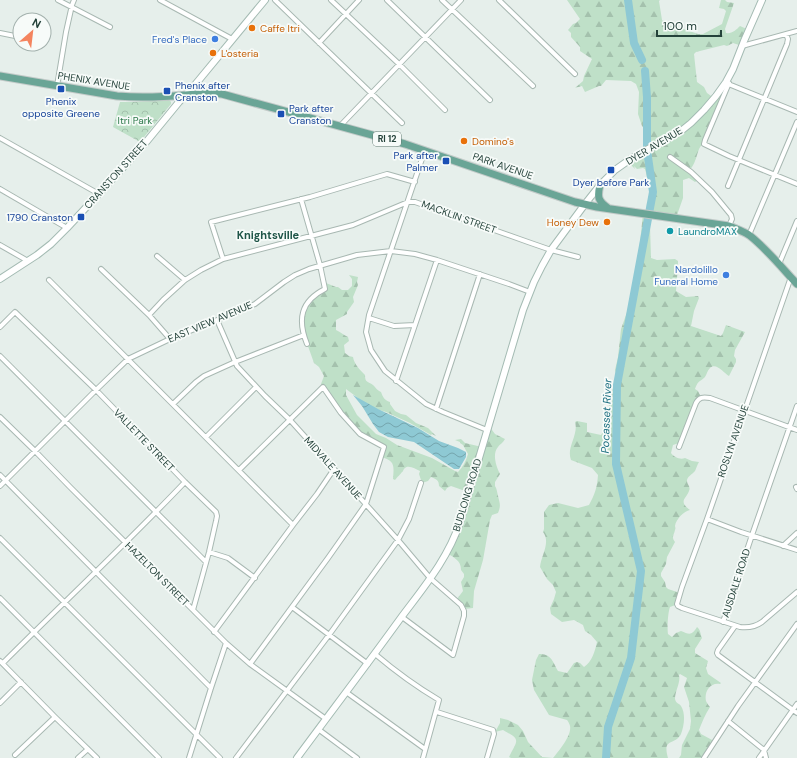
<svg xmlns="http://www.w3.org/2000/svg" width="797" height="758" font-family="'DM Sans',sans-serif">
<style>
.forest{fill:url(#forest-firs)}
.park{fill:url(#park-crowns)}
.water{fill:url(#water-waves)}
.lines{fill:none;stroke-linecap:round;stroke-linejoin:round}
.river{stroke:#8ec9d4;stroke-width:8}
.street-casing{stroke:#a8b8b2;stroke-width:6}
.secondary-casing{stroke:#a4bbb3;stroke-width:8}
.primary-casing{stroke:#c2cac8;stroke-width:9}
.street{stroke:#fff;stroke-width:4}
.secondary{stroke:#fff;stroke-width:6}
.primary{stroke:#6aa596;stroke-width:7}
.food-dot{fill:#e8710a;stroke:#f7fbf9;stroke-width:1.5}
.shop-dot{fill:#3f7fe0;stroke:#f7fbf9;stroke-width:1.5}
.transit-dot{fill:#1a4fb4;stroke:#f7fbf9;stroke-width:1.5}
.culture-dot{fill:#0f9aa8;stroke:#f7fbf9;stroke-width:1.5}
.labels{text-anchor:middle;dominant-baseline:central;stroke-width:3.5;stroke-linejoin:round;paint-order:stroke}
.shield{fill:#f7fbf9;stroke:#637a73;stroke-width:1}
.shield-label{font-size:9px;font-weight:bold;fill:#24423a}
.food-label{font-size:10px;fill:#c56008;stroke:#f7fbf9;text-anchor:start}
.shop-label{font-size:10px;fill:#366cbe;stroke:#f7fbf9;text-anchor:end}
.street-label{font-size:10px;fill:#24423a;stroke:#f7fbf9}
.transit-label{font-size:10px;fill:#164399;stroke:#f7fbf9;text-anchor:start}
.park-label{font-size:10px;fill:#2d7a4b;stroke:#f7fbf9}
.culture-label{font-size:10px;fill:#0d838f;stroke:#f7fbf9;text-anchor:start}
.neighbourhood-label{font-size:11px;font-weight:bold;fill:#1f5548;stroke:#f7fbf9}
.water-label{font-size:11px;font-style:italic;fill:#1c6f80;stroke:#f7fbf9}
</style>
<defs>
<pattern id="forest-firs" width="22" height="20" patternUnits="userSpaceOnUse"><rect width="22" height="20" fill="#bfe0c8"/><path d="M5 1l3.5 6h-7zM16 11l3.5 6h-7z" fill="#a4c1ad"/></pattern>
<pattern id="park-crowns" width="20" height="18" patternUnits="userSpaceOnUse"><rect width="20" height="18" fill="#bfe0c8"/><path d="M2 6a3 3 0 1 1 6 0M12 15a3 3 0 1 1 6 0" fill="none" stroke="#a4c1ad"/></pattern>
<pattern id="water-waves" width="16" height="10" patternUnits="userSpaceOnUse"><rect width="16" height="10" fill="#8ec9d4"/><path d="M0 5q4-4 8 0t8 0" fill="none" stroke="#74a5ad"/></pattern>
</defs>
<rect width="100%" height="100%" fill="#e6efeb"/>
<!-- forest -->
<path class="forest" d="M 567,0 L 660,0 L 659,1 L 662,20 L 667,26 L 678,27 L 698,34 L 703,34 L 722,24 L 726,11 L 724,9 L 719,8 L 721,0 L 725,0 L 727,2 L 734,3 L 725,29 L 726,33 C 732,34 736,30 740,26 L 749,30 L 742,46 L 733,43 L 727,46 L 724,45 L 696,52 L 694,54 L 697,82 L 704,87 L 707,93 L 714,98 L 727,82 L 704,143 C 698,147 698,154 695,161 C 694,164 692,167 690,170 L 698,180 L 695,182 L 689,178 L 683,180 L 683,198 L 676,218 L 652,217 L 650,226 L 651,258 L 657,260 L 675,259 L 678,261 L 678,265 L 676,291 L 686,297 L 698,296 L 699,298 L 694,311 L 691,326 L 721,336 L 723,333 L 726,325 L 745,332 L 735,350 L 734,356 L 736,359 L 736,362 L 729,376 C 724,373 716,362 710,368 C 707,371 707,374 705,377 C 699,383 699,379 695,389 L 698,391 L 701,397 L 698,399 L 682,442 L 673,445 L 671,453 C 674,457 680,460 685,458 L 692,461 L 699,462 C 697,465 696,469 695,471 C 692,475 687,476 687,481 C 687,485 691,486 689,491 C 686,499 678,501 690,510 C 684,511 676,519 675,526 C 675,527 676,528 675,530 C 674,535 671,537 675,542 L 667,557 L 666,564 L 661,573 L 661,576 L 665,582 L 666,587 L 668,589 L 680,593 L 678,604 L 670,607 C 668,612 667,627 668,634 L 672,637 L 676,633 L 681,631 C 690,635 692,635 697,627 C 701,630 700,634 702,638 L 695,649 L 695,653 L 708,661 L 706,668 L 708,674 L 721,683 L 720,684 C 710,682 704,692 706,701 C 707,703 709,706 710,707 C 705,715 702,722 699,730 L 701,734 L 714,741 L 704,758 L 679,758 L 681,755 L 682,745 L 690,729 L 691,721 L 689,702 L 684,687 L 687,678 L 680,674 L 679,675 C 681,682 675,691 675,699 C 676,704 679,703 681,706 C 686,714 684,726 681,734 C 675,746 662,737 668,758 L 511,758 L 509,757 C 518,739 521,740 503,730 L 495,732 L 500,723 L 500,718 L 508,720 L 518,725 L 523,731 L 528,742 L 542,757 L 553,758 C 559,751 572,735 570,726 C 570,725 568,721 567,720 L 549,715 L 534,690 L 532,680 L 536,660 L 539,654 C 551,653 553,662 558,671 L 567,673 L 574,663 L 577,662 L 580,663 L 584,667 C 592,662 595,651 597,642 L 591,635 L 585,631 L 583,625 L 574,620 L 562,622 L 551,614 L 550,608 L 554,599 L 556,592 L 553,585 L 547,579 L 540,567 C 541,556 551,542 543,532 L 544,529 L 544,512 L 549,505 L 558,503 L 578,508 L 589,505 C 595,494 597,488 598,475 L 592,468 L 571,460 C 566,447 579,435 575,422 L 577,421 L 587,423 L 587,432 L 601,435 L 603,432 L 616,374 L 615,370 L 618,357 L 621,329 L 631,301 L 637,270 L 643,214 L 646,214 L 647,203 L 651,201 L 654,197 L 652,195 L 645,169 L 643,168 L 637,169 L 634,166 L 635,169 L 629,163 L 653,148 L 647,139 L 648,136 L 647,131 L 642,126 L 638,114 L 639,92 L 636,84 L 631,81 L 606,80 L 601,86 L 599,86 L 585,92 L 582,86 L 575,88 L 583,81 L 584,76 L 592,59 L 580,51 L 580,47 L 571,37 L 571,33 L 568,30 L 573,24 L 576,23 L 580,19 Z
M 349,275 L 358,277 L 357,282 L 358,285 L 353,297 L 354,302 L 347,312 L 347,314 L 336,320 L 336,330 C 341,332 343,335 348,337 L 349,341 L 344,345 L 345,353 L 349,356 L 353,357 C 354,364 360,370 365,375 C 365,383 368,381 373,385 C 376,388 377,390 381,392 C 383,397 384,400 390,402 L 390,404 L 395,411 L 401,414 L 406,415 L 416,423 L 428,428 L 436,436 L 432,434 L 431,435 L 410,423 L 386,412 L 370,407 L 346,389 L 346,395 L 357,415 L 376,434 L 386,438 L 397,445 L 432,458 L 455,471 L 458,472 C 463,467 466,461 468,454 L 463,445 L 460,443 L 460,442 L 455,440 L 461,439 L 465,443 L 482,447 L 489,426 L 495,434 L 505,439 C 503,443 500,444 498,447 C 492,454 496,466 500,474 L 495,482 L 495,486 C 497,489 497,492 498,496 C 500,504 501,506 498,513 L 492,515 L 490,520 L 483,560 L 474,591 L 473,608 L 464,609 L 457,599 L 463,591 L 461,582 L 464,577 L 464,574 L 461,570 C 461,560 454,558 447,553 L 468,492 L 451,486 L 447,488 L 445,491 L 439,486 C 439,480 436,479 431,477 L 428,481 L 422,483 L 419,474 L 420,471 C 415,469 408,464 404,469 C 403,470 403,472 402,472 C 400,475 398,476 395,480 L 393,479 C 394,465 395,461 381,457 L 384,447 L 359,432 L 322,387 L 321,384 L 324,376 L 319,367 L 314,363 L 304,335 L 302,318 L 305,307 L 325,289 L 326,283 L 336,287 L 338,287 L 342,290 L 348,290 L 352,286 L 352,279 Z"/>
<!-- park -->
<path class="park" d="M 169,100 L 171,102 L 171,104 L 140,142 L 113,127 L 120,102 L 130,102 Z"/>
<!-- water -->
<path class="water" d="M 353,395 L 378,409 L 418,428 L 439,441 L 458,448 L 466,452 L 466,457 L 459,469 L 454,469 L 414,442 L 388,437 L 379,432 L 373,424 L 362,406 Z"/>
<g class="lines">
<!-- river -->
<path class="river" d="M 628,0 L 634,43 L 642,60
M 606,758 L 608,727 L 631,658 L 641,571 L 616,464 L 617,385 L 653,192 L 647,150 L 647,97 L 645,71"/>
<defs>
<path id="street" d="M 58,0 L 110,27
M 160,0 L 232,39
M 275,0 L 402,123
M 331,0 L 399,64 L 445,110
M 387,0 L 490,100
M 442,0 L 533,86
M 499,0 L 575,74
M 0,33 L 20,37
M 319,43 L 359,0
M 742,46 L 797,31
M 726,83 L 797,112
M 729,83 L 705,140 L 704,144 L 729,156 L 797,184
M 57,86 L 66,32 L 72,5 L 74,0
M 340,126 L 461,0
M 0,138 L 99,194
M 425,150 L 369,315 L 366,332 L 371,350 L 385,371 L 426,404 L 443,412 L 487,430
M 670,157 L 691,172 L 712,192 L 731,215 L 732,219 L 729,226
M 728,186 L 787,44 L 788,39 L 786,34
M 0,189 L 67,228
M 301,199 L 320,265 L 325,289 C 301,301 297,319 307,344
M 749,235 L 797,122
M 0,245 L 28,261
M 157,256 L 185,280
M 223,259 L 211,222 L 310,197 L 387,174 L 415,182
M 779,264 L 797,221
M 101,269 L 149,315 L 170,339
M 791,277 L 707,519 L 682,587 L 677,604 L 678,606 L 682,608 L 740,627 C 748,628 755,627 762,622 L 797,592
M 49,280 L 293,525
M 149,315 L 163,300 L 185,280 L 201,270 L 223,259 L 353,225 L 408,202 L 415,202 L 528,242 L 551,250 L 578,257
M 369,318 L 394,326 L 415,325
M 217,320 L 237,366 L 265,396 L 290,420 L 398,540 L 430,578 L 461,605 L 464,611 L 464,616 L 453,655 L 402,617
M 0,327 L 15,312 L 96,390 L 185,482 L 216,512 L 217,516 L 216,521 L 209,552 L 193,610
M 0,356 L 206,562
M 396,381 L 437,260
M 173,404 L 196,382 L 204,376 L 235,362 L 304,335
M 436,409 L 480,274
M 0,417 L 35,451 L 70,487 L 226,643 L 250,664 L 326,719
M 206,437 L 256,387
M 679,447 L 696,403 C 699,397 703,397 710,398 L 797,430
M 239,470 L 323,387 L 341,413 L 360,434 L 384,447 L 366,504 L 328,558 L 250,664
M 0,475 L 211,688
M 0,486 L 96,390 L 128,359 L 170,339 L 242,310 L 255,304 L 284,282 L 295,275 L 309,269 L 357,255 L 391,251 L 415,254 L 437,260 L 509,284 L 530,292
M 796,487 L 797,489
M 707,519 L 741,532 L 797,550
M 0,538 L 220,758
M 783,546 L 797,533
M 209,552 L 228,558 L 255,578
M 0,598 L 159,758
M 292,607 L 368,664
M 723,622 L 752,535 L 797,406
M 735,626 L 718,650 L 717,653 L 718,655 L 797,713
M 214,632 L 293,525 L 317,494 L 334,469
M 375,654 C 395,671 417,687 439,700 L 423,758
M 0,661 L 55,717 L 97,758
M 3,663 C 63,603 126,544 185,482
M 346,692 L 425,749
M 0,703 L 21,682
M 437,712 L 493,730 L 494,734 L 487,758
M 728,721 L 764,750 L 766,758
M 318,729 L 357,758
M 15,755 L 55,717
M 78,758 L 88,749
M 189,758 L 211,688 L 226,643
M 236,758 L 329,635 L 398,540 L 409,519 L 421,483
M 704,758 L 738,706 L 797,624
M 759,758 L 797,704"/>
<path id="secondary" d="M 0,279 L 37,255 L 51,244 L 67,228 L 119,172 L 147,141 L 179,102 L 194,86 L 265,0
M 297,758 C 331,712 366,666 400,619 C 423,588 448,559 460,522 L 523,310 L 534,282 L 542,266 L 551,250 L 585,204 L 600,185 L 615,170 L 632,158 L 681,131 L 691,123 L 704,110 L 716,96 L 726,82 L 733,69 L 744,41 L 762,0"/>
<path id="primary" d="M 0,76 L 117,96 C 139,98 163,97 185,95 C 198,94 210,92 222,94 L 405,144 L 575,202 L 597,207 L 729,226 C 736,229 743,231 749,235 C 766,248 782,268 797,284
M 600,185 C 597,197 598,201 608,208"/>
</defs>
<!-- street casing -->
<use href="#street" class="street-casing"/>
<!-- secondary casing -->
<use href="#secondary" class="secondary-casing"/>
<!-- primary casing -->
<use href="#primary" class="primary-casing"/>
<!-- street -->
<use href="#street" class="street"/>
<!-- secondary -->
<use href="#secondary" class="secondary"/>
<!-- primary -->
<use href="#primary" class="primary"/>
</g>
<!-- markers -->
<g class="food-dot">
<circle cx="252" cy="28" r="4"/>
<circle cx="213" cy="53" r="4"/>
<circle cx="464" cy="141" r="4"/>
<circle cx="607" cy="222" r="4"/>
</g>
<g class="shop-dot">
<circle cx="215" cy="39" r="4"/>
<circle cx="726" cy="275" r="4"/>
</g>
<g class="transit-dot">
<rect x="57" y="85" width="8" height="8" rx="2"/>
<rect x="163" y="87" width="8" height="8" rx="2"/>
<rect x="277" y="110" width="8" height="8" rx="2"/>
<rect x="442" y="157" width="8" height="8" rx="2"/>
<rect x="607" y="166" width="8" height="8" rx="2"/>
<rect x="77" y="213" width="8" height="8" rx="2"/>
</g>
<circle class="culture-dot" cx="670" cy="231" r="4"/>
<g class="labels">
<!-- shield labels -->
<rect class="shield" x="373" y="132" width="28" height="14" rx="3"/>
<g class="shield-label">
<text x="387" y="139">RI 12</text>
</g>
<!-- food labels -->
<g class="food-label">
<text x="260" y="28">Caffe Itri</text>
<text x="221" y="53">L'osteria</text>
<text x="472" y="141">Domino's</text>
<text x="599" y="222" text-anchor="end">Honey Dew</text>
</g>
<!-- shop labels -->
<g class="shop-label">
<text x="207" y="39">Fred's Place</text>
<text x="718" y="269">Nardolillo<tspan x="718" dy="12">Funeral Home</tspan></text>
</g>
<!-- street labels -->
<g class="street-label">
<text transform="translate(94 81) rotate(9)">PHENIX AVENUE</text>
<text transform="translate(654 146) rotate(-31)">DYER AVENUE</text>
<text transform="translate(503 166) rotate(19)">PARK AVENUE</text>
<text transform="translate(116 174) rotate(-48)">CRANSTON STREET</text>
<text transform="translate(459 217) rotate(20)">MACKLIN STREET</text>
<text transform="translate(210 322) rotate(-23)">EAST VIEW AVENUE</text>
<text transform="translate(144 440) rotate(46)">VALLETTE STREET</text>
<text transform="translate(733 441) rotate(-71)">ROSLYN AVENUE</text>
<text transform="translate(333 468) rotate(48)">MIDVALE AVENUE</text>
<text transform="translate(467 495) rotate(-73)">BUDLONG ROAD</text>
<text transform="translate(157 574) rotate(45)">HAZELTON STREET</text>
<text transform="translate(736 583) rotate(-72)">AUSDALE ROAD</text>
</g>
<!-- transit labels -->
<g class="transit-label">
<text x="175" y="85">Phenix after<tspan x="175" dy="12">Cranston</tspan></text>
<text x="61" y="101" text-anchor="middle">Phenix<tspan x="61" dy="12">opposite Greene</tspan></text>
<text x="289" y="108">Park after<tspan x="289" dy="12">Cranston</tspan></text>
<text x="438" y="155" text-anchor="end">Park after<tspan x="438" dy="12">Palmer</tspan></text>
<text x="611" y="182" text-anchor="middle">Dyer before Park</text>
<text x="73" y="217" text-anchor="end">1790 Cranston</text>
</g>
<!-- park labels -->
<g class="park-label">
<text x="135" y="120">Itri Park</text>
</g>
<!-- culture labels -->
<g class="culture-label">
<text x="678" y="231">LaundroMAX</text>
</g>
<!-- neighbourhood labels -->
<g class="neighbourhood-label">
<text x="268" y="235">Knightsville</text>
</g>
<!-- water labels -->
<g class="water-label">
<text transform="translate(606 416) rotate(-88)">Pocasset River</text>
</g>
</g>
<!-- north arrow -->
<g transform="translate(32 32) rotate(28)"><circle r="19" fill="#f7fbf9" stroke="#a3b1ad"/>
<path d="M0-3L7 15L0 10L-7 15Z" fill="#f4845f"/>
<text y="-6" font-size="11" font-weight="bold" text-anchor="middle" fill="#24423a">N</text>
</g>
<!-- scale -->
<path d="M657 30v6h64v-6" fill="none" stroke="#24423a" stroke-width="2"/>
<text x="663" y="30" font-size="12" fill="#24423a" stroke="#f7fbf9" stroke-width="3" paint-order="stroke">100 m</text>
</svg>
